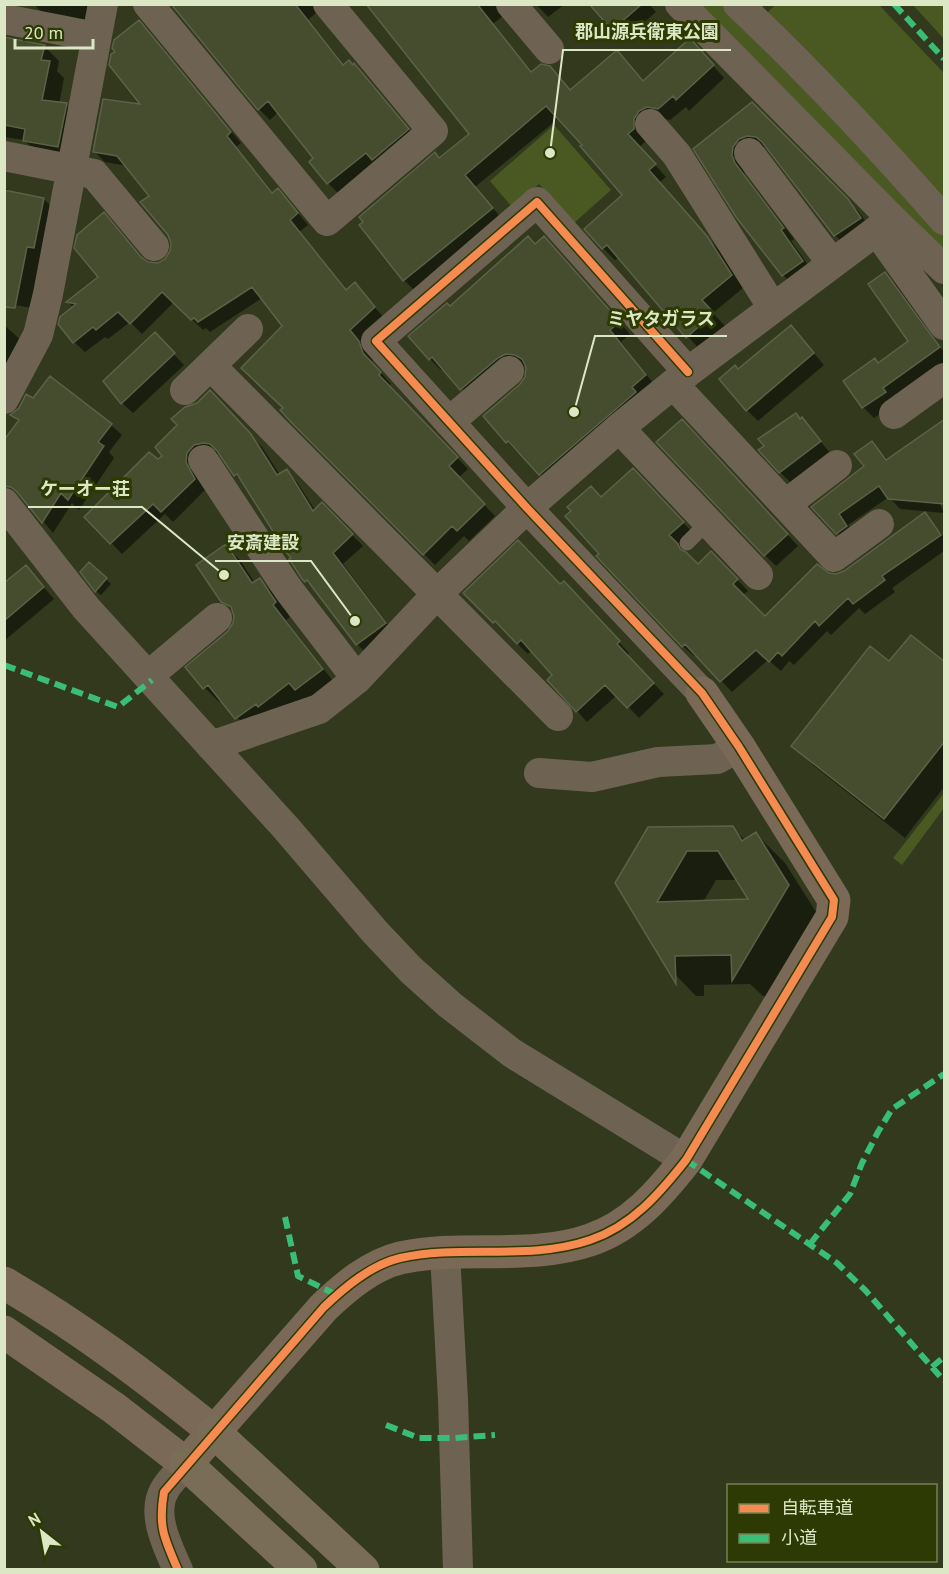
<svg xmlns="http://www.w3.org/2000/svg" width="949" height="1574" font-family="'PT Sans','Noto Sans JP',sans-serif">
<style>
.green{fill:#4a5922}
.shadow{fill:#0007;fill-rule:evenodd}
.building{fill:#464d2f;stroke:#5b6248;stroke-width:1.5;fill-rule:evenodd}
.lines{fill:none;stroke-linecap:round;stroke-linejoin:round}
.lane{stroke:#6e6352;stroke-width:15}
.street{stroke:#6e6352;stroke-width:30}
.secondary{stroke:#796956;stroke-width:33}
.highway{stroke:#7a6d58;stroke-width:33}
.quiet{stroke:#3abd76;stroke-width:6;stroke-dasharray:12 6;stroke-linecap:butt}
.cycleway-casing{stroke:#2e3a03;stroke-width:11}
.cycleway{stroke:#f68b52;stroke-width:8}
.leader{fill:none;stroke:#dce8c5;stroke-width:2}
.callout-dot{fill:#dce8c5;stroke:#2e3a03;stroke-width:2}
.callout-label{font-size:18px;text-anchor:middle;font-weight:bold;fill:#dce8c5;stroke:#2e3a03;stroke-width:6;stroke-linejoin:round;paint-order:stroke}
</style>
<rect width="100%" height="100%" fill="#32391c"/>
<!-- green -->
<path class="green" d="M 694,5 L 725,5 L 944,231 L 944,257 Z
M 775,5 L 879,5 L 944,73 L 944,204 L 764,16 Z
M 913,5 L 944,5 L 944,39 Z
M 554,125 L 611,190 L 574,223 L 539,184 L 512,207 L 490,181 Z
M 944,793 L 944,808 L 902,865 L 893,858 Z"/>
<!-- shadow -->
<path class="shadow" d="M 34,4 L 89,4 L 86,29 L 51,22 Z
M 173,4 L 326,4 L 308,20 L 345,66 L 354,65 L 365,76 L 418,140 L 338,193 L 328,183 L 315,159 L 278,112 L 270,120 L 259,109 Z
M 368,4 L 494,4 L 503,16 L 493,24 L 533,73 L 574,97 L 617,52 L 644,82 L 702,53 L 724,78 L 689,111 L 686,107 L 670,120 L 660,118 L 645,132 L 645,142 L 639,147 L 666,177 L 659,183 L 719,250 L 743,288 L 713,313 L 725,326 L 699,349 L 619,257 L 615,260 L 603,248 L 625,195 L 559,118 L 475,187 L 504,221 L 416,292 L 404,280 L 440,159 L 471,134 Z
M 536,4 L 565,4 L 548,17 Z
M 591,4 L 649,4 L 656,12 L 624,40 Z
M 139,22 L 241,143 L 236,147 L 274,194 L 288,201 L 308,225 L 299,232 L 347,291 L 355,284 L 385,319 L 360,341 L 370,354 L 374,365 L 391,384 L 388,386 L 468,469 L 458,478 L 495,516 L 469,541 L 464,536 L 435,565 L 291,420 L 285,409 L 284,326 L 262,298 L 210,332 L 206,328 L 203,330 L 174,302 L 142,334 L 130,322 L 108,339 L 105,337 L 85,352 L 74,342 L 74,308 L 68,302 L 145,262 L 158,264 L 166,260 L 172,252 L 172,242 L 151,196 L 127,166 L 105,162 L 94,151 L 143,106 Z
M 4,37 L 44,46 L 59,61 L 57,71 L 64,78 L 59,104 L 66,105 L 81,120 L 73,161 L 40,156 L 24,140 L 4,137 Z
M 752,104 L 858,211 L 871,229 L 846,246 L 835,235 L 769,148 L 759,146 L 742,167 L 745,175 L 794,239 L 791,241 L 813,272 L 794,286 L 783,275 L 695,149 Z
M 4,187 L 14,194 L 44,199 L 58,214 L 32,308 L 4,303 Z
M 535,246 L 556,250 L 630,334 L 621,342 L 657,388 L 552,485 L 520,452 L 518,453 L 507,442 L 521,385 L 526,378 L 527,366 L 519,365 L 473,400 L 444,368 L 441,370 L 430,359 L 450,308 Z
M 885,274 L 896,285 L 944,352 L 944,362 L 893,399 L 895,403 L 874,418 L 863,407 L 910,341 Z
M 4,325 L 23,342 L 4,403 Z
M 155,334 L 184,365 L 133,413 L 122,403 Z
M 801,338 L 824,365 L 758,421 L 747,410 L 738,371 Z
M 220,403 L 262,447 L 280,475 L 286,471 L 297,482 L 315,510 L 322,504 L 363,546 L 343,564 L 396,635 L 368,655 L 357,644 L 317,591 L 306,581 L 294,558 L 247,486 L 235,475 L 222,455 L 214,453 L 196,474 L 205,490 L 173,522 L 165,514 L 122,554 L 86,517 L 159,461 Z
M 12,415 L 111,425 L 122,435 L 109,452 L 114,458 L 79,510 L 72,503 L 53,533 L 27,502 L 19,422 Z
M 802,419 L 830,453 L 791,483 L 780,472 Z
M 692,431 L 798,546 L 776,566 L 765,555 Z
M 872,443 L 888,460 L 944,500 L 940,504 L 944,513 L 900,509 L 889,497 L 848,525 L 857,537 L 848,544 L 813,507 L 866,466 Z
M 644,481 L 694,534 L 678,547 L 698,566 L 722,564 L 748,591 L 742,595 L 765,618 L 828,575 L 836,576 L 844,573 L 925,514 L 944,537 L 944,551 L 892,588 L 895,592 L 865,614 L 859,608 L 831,635 L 827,631 L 794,665 L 789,661 L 781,671 L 768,660 L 732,692 L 696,654 L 694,656 L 683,646 L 601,554 L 601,498 Z
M 226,546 L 240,560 L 255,583 L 260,580 L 275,595 L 290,617 L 286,620 L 336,685 L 311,704 L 304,698 L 274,721 L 251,733 L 222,700 L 219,702 L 205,688 L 188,667 L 229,632 L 235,624 L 235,613 L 222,601 Z
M 89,564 L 111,584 L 101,595 L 96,591 Z
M 26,567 L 54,599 L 4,641 L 4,585 Z
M 561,586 L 574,594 L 629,653 L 626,656 L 664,694 L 639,718 L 617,695 L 587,722 L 577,711 L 554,675 L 532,650 L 528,654 L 465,593 Z
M 889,663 L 944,664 L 944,787 L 905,838 L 814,766 L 793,746 Z
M 732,828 L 745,840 L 756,834 L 785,863 L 818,915 L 770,996 L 763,996 L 750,984 L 704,985 L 704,996 L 696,996 L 667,966 L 617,883 ZM 716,880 L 738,880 L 750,900 L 703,902 Z"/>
<!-- building -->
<path class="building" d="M 171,4 L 295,4 L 343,65 L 349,60 L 353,65 L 354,63 L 409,129 L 372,160 L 366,153 L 327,184 L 309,162 L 313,158 L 268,101 L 258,110 Z
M 366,4 L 477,4 L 531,72 L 541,64 L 550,66 L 570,90 L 617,50 L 643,81 L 690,38 L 714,65 L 676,100 L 673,96 L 658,109 L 647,107 L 639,111 L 634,119 L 634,129 L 628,134 L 656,164 L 649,170 L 707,236 L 732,275 L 702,300 L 714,313 L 686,338 L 607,245 L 602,249 L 584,229 L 622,195 L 580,146 L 582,145 L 546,106 L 465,175 L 493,208 L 403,281 L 359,225 L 363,222 L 359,217 L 435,152 L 439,158 L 469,134 Z
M 589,4 L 642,4 L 612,30 Z
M 139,20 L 231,132 L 227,136 L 272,193 L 278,188 L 298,213 L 290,220 L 346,290 L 355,282 L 375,307 L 350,330 L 359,341 L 363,353 L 381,372 L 379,375 L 458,457 L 449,466 L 485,504 L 457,531 L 452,526 L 423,555 L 290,421 L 280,410 L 283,408 L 241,368 L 282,326 L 252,287 L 198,322 L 194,318 L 191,320 L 162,292 L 130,324 L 118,312 L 96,330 L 93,327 L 73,343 L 58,324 L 60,317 L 76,304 L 66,302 L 98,277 L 74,248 L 77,235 L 104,212 L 141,257 L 148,262 L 158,263 L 165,259 L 170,251 L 171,243 L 168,235 L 140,202 L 149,196 L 117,156 L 93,152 L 103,99 L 140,104 L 109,65 L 111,54 L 115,52 L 112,48 L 114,40 Z
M 4,37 L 45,45 L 41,60 L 50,61 L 42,100 L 67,103 L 58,147 L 23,141 L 25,129 L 4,125 Z
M 752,102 L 848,199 L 861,218 L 834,236 L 762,142 L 756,137 L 747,136 L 739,139 L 733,147 L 732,155 L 735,163 L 784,228 L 781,230 L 803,261 L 782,276 L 736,217 L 693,149 Z
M 4,190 L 44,198 L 34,248 L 27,247 L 15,308 L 4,307 Z
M 528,236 L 535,244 L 544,236 L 620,322 L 610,330 L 646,375 L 632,387 L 636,392 L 539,475 L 508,441 L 506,443 L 483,416 L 520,384 L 525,377 L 526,367 L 522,359 L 515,355 L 506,354 L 498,358 L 460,390 L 432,357 L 429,360 L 408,336 L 447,303 L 450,306 Z
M 885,272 L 940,347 L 883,388 L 886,392 L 862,408 L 843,381 L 875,358 L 878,363 L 908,341 L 868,284 Z
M 791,325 L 814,353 L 746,411 L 719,379 L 735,365 L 738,369 Z
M 155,332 L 175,353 L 121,404 L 103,381 Z
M 50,376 L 112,424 L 98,442 L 104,446 L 68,500 L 61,493 L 42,523 L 17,492 L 11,487 L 4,486 L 4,440 L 19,420 L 10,415 L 19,408 L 26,394 L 33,398 Z
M 210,390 L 251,434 L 277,475 L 287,469 L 313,511 L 322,502 L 353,534 L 333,553 L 386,623 L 356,645 L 307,580 L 305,582 L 302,579 L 289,559 L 291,558 L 278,543 L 279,541 L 237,474 L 234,476 L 217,451 L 210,444 L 203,443 L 194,445 L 187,453 L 186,462 L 195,479 L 161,512 L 153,504 L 110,544 L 84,517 L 149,452 L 158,459 L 162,456 L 155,447 L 177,425 L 171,419 L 185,407 L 197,403 Z
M 796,413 L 800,419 L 802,417 L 821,441 L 779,473 L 758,450 L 764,446 L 758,439 Z
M 682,419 L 788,534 L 764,556 L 656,442 Z
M 945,419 L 945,504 L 888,499 L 879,486 L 839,514 L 847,526 L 836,534 L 811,507 L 864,466 L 854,454 L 872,441 L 886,460 Z
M 633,468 L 684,522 L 669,535 L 678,544 L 680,549 L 686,552 L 698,564 L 711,551 L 738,579 L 733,584 L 765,616 L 817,564 L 829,573 L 836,574 L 844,571 L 925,512 L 941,535 L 882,576 L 885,580 L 853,604 L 848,598 L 819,626 L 815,621 L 782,656 L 778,652 L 769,662 L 756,650 L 720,682 L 685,644 L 682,647 L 596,556 L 599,554 L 565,516 L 571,511 L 567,507 L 591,486 L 601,497 Z
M 518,540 L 560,584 L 564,581 L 620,641 L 617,644 L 654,683 L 627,708 L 605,685 L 576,712 L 547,680 L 552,675 L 521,640 L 517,644 L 495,621 L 493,623 L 463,593 Z
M 226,544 L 252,583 L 260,578 L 276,602 L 273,605 L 323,669 L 295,690 L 289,683 L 258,707 L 256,704 L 235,719 L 208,685 L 203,689 L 185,667 L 228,631 L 233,623 L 234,616 L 231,607 L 221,602 L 196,565 Z
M 89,562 L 107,578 L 95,592 L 80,572 Z
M 26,565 L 44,587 L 4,621 L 4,583 Z
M 911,635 L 945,662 L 945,741 L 884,819 L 791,746 L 870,646 L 889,661 Z
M 733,826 L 742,841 L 756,832 L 789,885 L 732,981 L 731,955 L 675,956 L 676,984 L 615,883 L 648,827 ZM 687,851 L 718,851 L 748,899 L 657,902 Z"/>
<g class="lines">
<!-- lane -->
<path class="lane" d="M 687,543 L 708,522"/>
<!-- street -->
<path class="street" d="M 148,4 L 327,221 L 433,131 L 328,4
M 511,4 L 549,49
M 738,4 C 810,72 879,146 944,220
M 4,19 L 96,37
M 650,124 L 677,155 L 773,308
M 749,153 L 832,263
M 4,156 L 94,174 L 154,246
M 892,219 L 944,269
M 877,231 L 944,325
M 211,366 L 558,716
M 688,372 L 537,202 L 376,341 L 527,508 L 702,693
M 673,384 L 834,557 L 879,524
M 185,390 L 248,329
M 4,399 L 38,335 L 48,294 L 103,4
M 894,414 L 944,378
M 449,422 L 509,371
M 619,428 L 758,575
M 203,460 L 288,589 L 357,679
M 4,503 L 86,608 L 286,828 L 375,932 L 411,970 L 450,1005 L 512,1053 L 686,1160
M 786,504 L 837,465
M 148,676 L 217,618
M 211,746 L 319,709 L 357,679 L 438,593 L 527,508 L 619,428 L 688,372 L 892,219 L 680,4
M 539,773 L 592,777 L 658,762 L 717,759 L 739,747
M 445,1253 L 453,1399 L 458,1570
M 178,1570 C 168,1547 151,1515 164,1491 C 169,1481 179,1473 186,1464"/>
<!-- secondary -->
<path class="secondary" d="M 4,1283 C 81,1328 146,1377 214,1432
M 4,1332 L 114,1408 L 186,1464 L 324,1307 C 345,1287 371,1265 400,1258 C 462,1244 529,1261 590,1240 C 632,1226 660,1193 686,1160 L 832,917 L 834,900 L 739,747 L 702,693"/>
<!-- highway -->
<path class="highway" d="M 214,1432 L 363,1570
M 186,1464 L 301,1570"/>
<!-- quiet -->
<path class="quiet" d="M 894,4 L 944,59
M 4,665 L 118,707 L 152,680
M 686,1160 L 837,1263 L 865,1290 L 944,1381
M 285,1217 L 298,1276 L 337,1295
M 810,1244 L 850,1194 L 862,1163 L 878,1132 L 892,1109 L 944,1074
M 932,1367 L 944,1357
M 386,1425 L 419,1438 L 454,1438 L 495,1435"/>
<defs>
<path id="cycleway" d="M 178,1570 C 164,1538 158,1526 164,1492 L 324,1307 C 345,1287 371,1265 400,1258 C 462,1244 529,1261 590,1240 C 632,1226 660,1193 686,1160 L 832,917 L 834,900 L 739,747 L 702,693 L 527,508 L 376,341 L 537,202 L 688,372"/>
</defs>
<!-- cycleway casing -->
<use href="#cycleway" class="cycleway-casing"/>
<!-- cycleway -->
<use href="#cycleway" class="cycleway"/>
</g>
<!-- callouts -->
<path class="leader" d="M550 153L563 50H731M574 412L595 336H727M224 575L142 507H28M355 621L311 561H215"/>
<g class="callout-dot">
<circle cx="550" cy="153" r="6"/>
<circle cx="574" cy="412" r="6"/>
<circle cx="224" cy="575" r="6"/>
<circle cx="355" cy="621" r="6"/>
</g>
<g class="callout-label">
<text x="647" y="38">郡山源兵衛東公園</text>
<text x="661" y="325">ミヤタガラス</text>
<text x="85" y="495">ケーオー荘</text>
<text x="263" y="549">安斎建設</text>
</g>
<!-- border -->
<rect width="949" height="1574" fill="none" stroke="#dce8c5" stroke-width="12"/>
<!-- legend -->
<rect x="727" y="1484" width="210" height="78" fill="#2e3a03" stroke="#748051" stroke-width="1.5"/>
<rect x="739" y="1504" width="30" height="9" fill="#f68b52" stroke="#748051" stroke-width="1.5"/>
<text x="781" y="1514" font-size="18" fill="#dce8c5">自転車道</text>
<rect x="739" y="1534" width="30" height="9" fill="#3abd76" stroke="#748051" stroke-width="1.5"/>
<text x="781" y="1544" font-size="18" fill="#dce8c5">小道</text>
<!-- north arrow -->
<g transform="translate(42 1532) rotate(329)" stroke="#2e3a03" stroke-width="4.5" paint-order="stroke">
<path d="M0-4.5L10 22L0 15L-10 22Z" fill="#dce8c5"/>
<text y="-9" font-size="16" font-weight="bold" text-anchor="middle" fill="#dce8c5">N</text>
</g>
<!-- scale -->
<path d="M15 39v9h78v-9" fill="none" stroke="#dce8c5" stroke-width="3"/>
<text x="24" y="39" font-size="18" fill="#dce8c5" stroke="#2e3a03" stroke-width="4.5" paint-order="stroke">20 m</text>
</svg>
